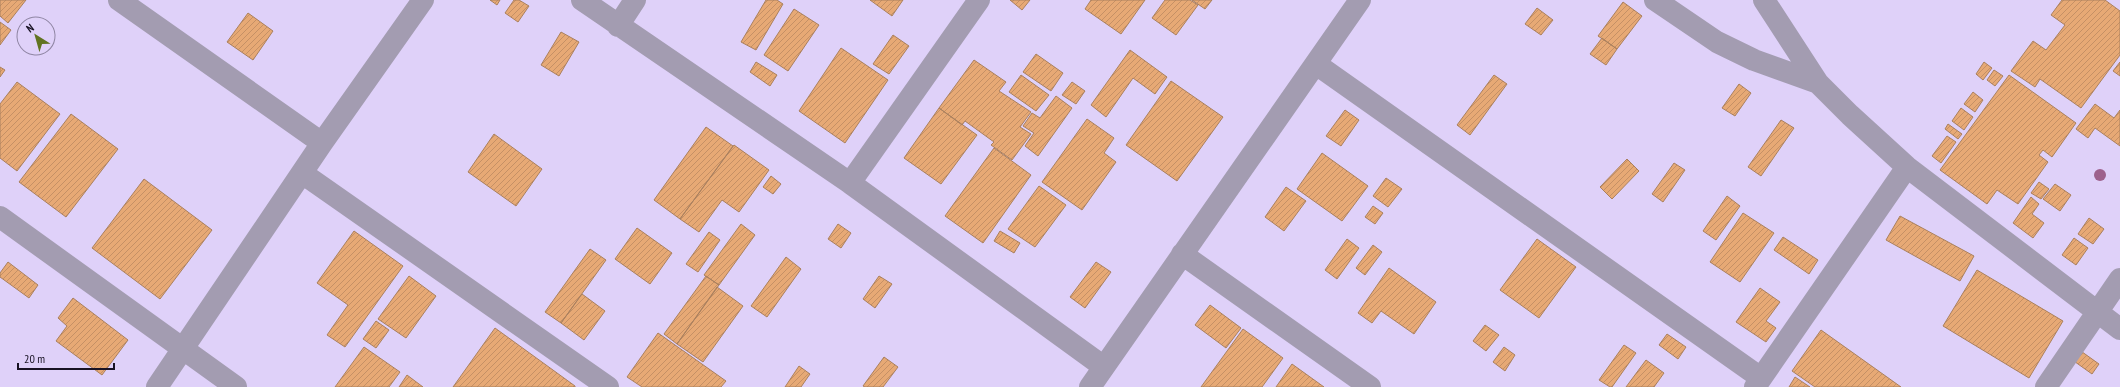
<svg xmlns="http://www.w3.org/2000/svg" width="2120" height="387" font-family="'PT Sans Narrow',sans-serif">
<style>
.building{fill:url(#building-hatch);stroke:#aa805e}
.lines{fill:none;stroke-linecap:round;stroke-linejoin:round}
.minor{stroke:#a39cb1;stroke-width:22}
.tree{fill:#9d618c}
</style>
<defs>
<pattern id="building-hatch" width="6" height="6" patternUnits="userSpaceOnUse"><rect width="6" height="6" fill="#e7a975"/><path d="M-1 1l2-2M0 6l6-6M5 7l2-2" fill="none" stroke="#c59065"/></pattern>
</defs>
<rect width="100%" height="100%" fill="#dfd1f9"/>
<!-- building -->
<path class="building" d="M 0,0 L 26,0 L 8,23 L 0,16 Z
M 490,0 L 500,0 L 497,5 Z
M 514,0 L 519,0 L 529,6 L 518,22 L 505,13 Z
M 766,0 L 777,0 L 783,4 L 756,50 L 741,42 Z
M 870,0 L 903,0 L 892,16 Z
M 1010,0 L 1030,0 L 1022,10 Z
M 1091,0 L 1145,0 L 1121,34 L 1085,9 Z
M 1165,0 L 1190,0 L 1198,5 L 1176,35 L 1152,18 Z
M 1192,0 L 1212,0 L 1205,9 Z
M 2062,0 L 2105,0 L 2120,11 L 2120,55 L 2081,108 L 2040,79 L 2035,87 L 2011,71 L 2033,41 L 2046,50 L 2065,25 L 2051,15 Z
M 1623,2 L 1642,16 L 1617,49 L 1598,36 Z
M 1537,8 L 1553,20 L 1541,35 L 1525,24 Z
M 794,9 L 819,25 L 788,71 L 764,55 Z
M 248,13 L 273,31 L 253,60 L 227,42 Z
M 0,22 L 11,30 L 0,45 Z
M 561,32 L 579,42 L 559,76 L 541,65 Z
M 893,35 L 909,46 L 889,74 L 873,64 Z
M 1602,38 L 1617,49 L 1606,65 L 1590,54 Z
M 841,48 L 888,80 L 845,143 L 799,111 Z
M 1130,50 L 1167,77 L 1155,94 L 1133,78 L 1106,117 L 1091,105 Z
M 1036,54 L 1063,73 L 1051,91 L 1023,72 Z
M 974,60 L 1006,82 L 999,91 L 1031,112 L 1020,127 L 1031,134 L 1012,160 L 991,145 L 994,142 L 965,121 L 962,125 L 939,108 Z
M 756,62 L 777,75 L 770,86 L 750,72 Z
M 1984,62 L 1992,68 L 1983,80 L 1976,74 Z
M 2120,62 L 2120,76 L 2113,71 Z
M 0,67 L 5,70 L 0,77 Z
M 1994,70 L 2003,76 L 1995,86 L 1987,80 Z
M 1021,75 L 1049,95 L 1036,111 L 1009,92 Z
M 1494,75 L 1507,84 L 1470,135 L 1457,125 Z
M 2009,75 L 2076,123 L 2052,157 L 2043,150 L 2039,155 L 2048,162 L 2018,204 L 1997,190 L 1987,204 L 1940,170 Z
M 1171,81 L 1223,117 L 1177,181 L 1126,145 Z
M 17,82 L 60,114 L 17,171 L 0,158 L 0,104 Z
M 1072,82 L 1085,91 L 1076,104 L 1062,95 Z
M 1739,84 L 1751,93 L 1735,116 L 1722,108 Z
M 1973,92 L 1983,100 L 1975,112 L 1964,104 Z
M 1056,96 L 1072,108 L 1038,156 L 1025,146 L 1034,133 L 1023,126 L 1032,113 L 1040,118 Z
M 2095,104 L 2114,118 L 2120,110 L 2120,146 L 2095,128 L 2088,138 L 2076,129 Z
M 939,108 L 977,135 L 941,184 L 904,158 Z
M 1961,108 L 1973,117 L 1964,130 L 1952,121 Z
M 1345,110 L 1359,120 L 1341,146 L 1326,136 Z
M 71,114 L 118,149 L 66,217 L 19,182 Z
M 1087,119 L 1114,138 L 1104,153 L 1116,162 L 1082,210 L 1042,182 Z
M 1781,120 L 1794,128 L 1761,176 L 1748,167 Z
M 1948,124 L 1962,134 L 1958,139 L 1945,129 Z
M 706,127 L 733,146 L 680,219 L 654,200 Z
M 494,134 L 542,169 L 516,206 L 468,172 Z
M 1947,136 L 1956,142 L 1941,163 L 1932,156 Z
M 734,145 L 769,170 L 739,212 L 722,200 L 699,232 L 680,219 Z
M 994,148 L 1031,175 L 983,243 L 945,216 Z
M 1322,153 L 1368,186 L 1342,221 L 1297,189 Z
M 1627,159 L 1639,171 L 1612,199 L 1600,187 Z
M 1674,163 L 1685,170 L 1663,202 L 1652,194 Z
M 771,176 L 781,184 L 773,194 L 763,187 Z
M 1386,178 L 1402,189 L 1388,207 L 1373,196 Z
M 144,179 L 212,230 L 160,299 L 92,248 Z
M 2039,182 L 2049,189 L 2041,199 L 2031,193 Z
M 2055,184 L 2071,195 L 2060,211 L 2043,199 Z
M 1039,186 L 1066,205 L 1035,247 L 1008,229 Z
M 1286,187 L 1306,201 L 1284,231 L 1265,217 Z
M 1727,196 L 1740,206 L 1716,240 L 1703,231 Z
M 2031,197 L 2039,204 L 2032,214 L 2044,223 L 2033,238 L 2013,223 Z
M 1373,206 L 1383,213 L 1375,224 L 1365,217 Z
M 1743,213 L 1774,233 L 1740,282 L 1710,262 Z
M 1900,216 L 1974,256 L 1960,281 L 1886,240 Z
M 2089,218 L 2104,229 L 2093,244 L 2078,234 Z
M 741,224 L 755,235 L 719,285 L 704,275 Z
M 838,224 L 851,233 L 841,248 L 828,239 Z
M 637,228 L 672,253 L 650,284 L 615,259 Z
M 354,231 L 403,266 L 345,347 L 327,335 L 348,305 L 317,283 Z
M 1000,231 L 1020,243 L 1014,253 L 994,241 Z
M 709,232 L 720,240 L 698,272 L 686,264 Z
M 1783,237 L 1818,260 L 1809,274 L 1774,250 Z
M 2074,238 L 2088,248 L 2076,265 L 2062,255 Z
M 1347,239 L 1359,248 L 1337,279 L 1325,270 Z
M 1537,239 L 1576,267 L 1539,318 L 1500,290 Z
M 1373,245 L 1382,252 L 1365,275 L 1356,268 Z
M 590,249 L 606,260 L 561,323 L 545,312 Z
M 786,257 L 801,269 L 767,317 L 751,306 Z
M 8,262 L 38,285 L 29,298 L 0,277 L 0,273 Z
M 1096,262 L 1111,272 L 1085,308 L 1070,297 Z
M 1389,268 L 1436,302 L 1414,334 L 1381,311 L 1372,323 L 1358,313 Z
M 1977,270 L 2063,321 L 2029,378 L 1943,326 Z
M 409,276 L 436,296 L 406,338 L 378,319 Z
M 706,276 L 719,285 L 677,344 L 664,334 Z
M 879,276 L 892,284 L 875,308 L 863,299 Z
M 717,287 L 743,306 L 703,362 L 677,344 Z
M 1760,288 L 1780,302 L 1766,321 L 1776,328 L 1766,342 L 1736,322 Z
M 582,294 L 605,311 L 584,340 L 561,323 Z
M 73,298 L 128,340 L 102,375 L 56,341 L 67,326 L 58,318 Z
M 1210,305 L 1241,328 L 1226,348 L 1195,325 Z
M 376,321 L 389,330 L 376,348 L 363,339 Z
M 1485,325 L 1499,335 L 1486,351 L 1473,341 Z
M 495,328 L 575,386 L 575,387 L 453,387 Z
M 1243,329 L 1283,358 L 1262,387 L 1201,387 Z
M 1821,330 L 1901,387 L 1815,387 L 1792,371 Z
M 658,333 L 726,381 L 721,387 L 642,387 L 627,377 Z
M 1667,334 L 1686,347 L 1678,359 L 1659,345 Z
M 1624,345 L 1636,353 L 1612,387 L 1610,387 L 1599,380 Z
M 364,347 L 400,372 L 389,387 L 335,387 Z
M 1504,347 L 1515,355 L 1505,371 L 1493,362 Z
M 2078,349 L 2099,364 L 2092,374 L 2071,359 Z
M 884,357 L 898,367 L 883,387 L 865,387 L 863,386 Z
M 1646,360 L 1664,373 L 1654,387 L 1626,387 Z
M 1292,364 L 1324,387 L 1276,387 Z
M 799,366 L 810,374 L 801,387 L 785,387 Z
M 407,375 L 423,387 L 399,387 Z
M 1795,377 L 1810,387 L 1789,387 Z"/>
<g class="lines">
<!-- minor -->
<path class="minor" d="M 119,0 L 322,143
M 582,0 L 850,183 L 1104,367
M 1655,0 L 1717,42 L 1754,60 L 1818,83 L 1850,115 L 1907,167 L 2120,329
M 1764,0 L 1818,83
M 618,26 L 635,0
M 1316,64 L 1761,378
M 302,173 L 608,387
M 850,183 L 979,0
M 0,217 L 236,387
M 1182,254 L 1370,387
M 157,387 L 322,143 L 423,0
M 1090,387 L 1360,0
M 1755,387 L 1907,167
M 2046,387 L 2120,279"/>
</g>
<!-- trees -->
<circle class="tree" cx="2100" cy="175" r="6"/>
<!-- north arrow -->
<g transform="translate(36 36) rotate(323)"><circle r="19" fill="#dfd1f9" stroke="#8f85a3"/>
<path d="M0-3L7 15L0 10L-7 15Z" fill="#617321"/>
<text y="-6" font-size="11" font-weight="bold" text-anchor="middle" fill="#181223">N</text>
</g>
<!-- scale -->
<path d="M18 363v6h96v-6" fill="none" stroke="#181223" stroke-width="2"/>
<text x="24" y="363" font-size="12" fill="#181223" stroke="#dfd1f9" stroke-width="3" paint-order="stroke">20 m</text>
</svg>
